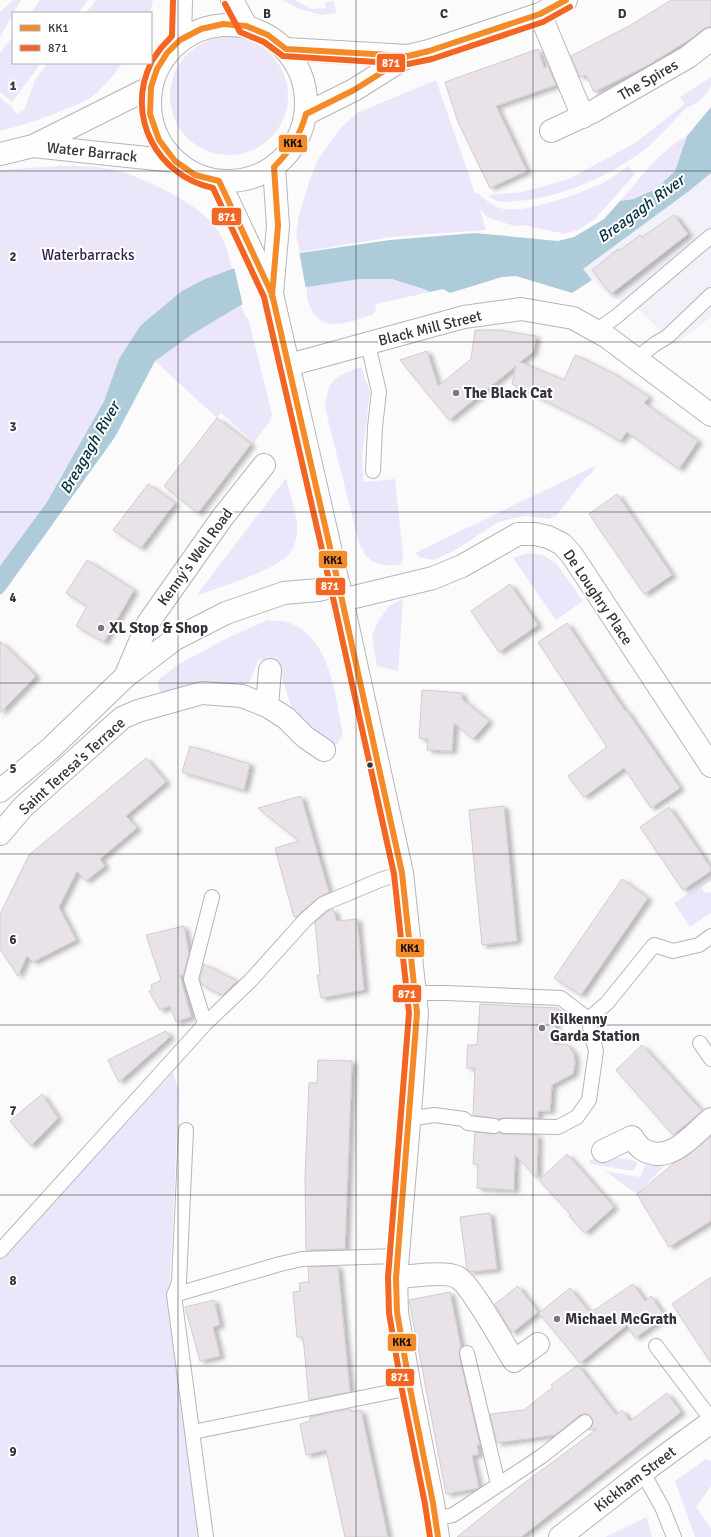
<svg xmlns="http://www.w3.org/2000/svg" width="711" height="1537" font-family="Signika,sans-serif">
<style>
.built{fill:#f2f0f8}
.green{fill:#ece6fa}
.water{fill:#adcbd9}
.pier{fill:#fbfbfb}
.building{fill:#e9e2e8;stroke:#d1ccd0;filter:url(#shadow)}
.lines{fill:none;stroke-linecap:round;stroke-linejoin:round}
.lane-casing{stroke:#b6b5ba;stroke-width:16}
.street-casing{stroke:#b6b5ba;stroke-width:24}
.secondary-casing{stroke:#b6b5ba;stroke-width:24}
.lane{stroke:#fefefe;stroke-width:14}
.street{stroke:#fefefe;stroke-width:22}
.secondary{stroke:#fefefe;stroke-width:22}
.bus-1-casing{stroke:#fff;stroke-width:9}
.bus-2-casing{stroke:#fff;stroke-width:9}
.bus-1{stroke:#f58b28;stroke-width:6}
.bus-2{stroke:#f26522;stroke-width:6}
.grid{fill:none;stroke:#35323c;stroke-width:1;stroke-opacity:0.55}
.poi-dot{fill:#7a787f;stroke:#fff;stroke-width:1.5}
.bus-dot{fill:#35323c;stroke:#fff;stroke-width:1.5}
.labels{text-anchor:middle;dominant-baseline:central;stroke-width:4;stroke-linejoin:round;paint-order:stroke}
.street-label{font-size:15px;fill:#35323c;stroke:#fff}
.park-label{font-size:15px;fill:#321f4f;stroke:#fff}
.poi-label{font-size:15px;font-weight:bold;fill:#35323c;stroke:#fff;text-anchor:start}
.water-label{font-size:16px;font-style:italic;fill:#083140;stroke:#fff}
.grid-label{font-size:13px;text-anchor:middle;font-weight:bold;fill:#35323c;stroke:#fff;stroke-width:4;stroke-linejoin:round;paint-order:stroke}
.line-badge{stroke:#fff;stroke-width:1.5}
.badge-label{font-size:11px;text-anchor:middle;font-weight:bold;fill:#fff}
.pale-badge-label{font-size:11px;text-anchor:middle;font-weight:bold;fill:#111}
</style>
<defs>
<filter id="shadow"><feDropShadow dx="4.5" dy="2.5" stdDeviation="2" flood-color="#0004"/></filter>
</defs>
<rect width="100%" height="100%" fill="#fbfbfb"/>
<!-- built -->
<path class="built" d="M 711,173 L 711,317 L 675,345 L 638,309 L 610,296 L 582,269 L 689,191 Z"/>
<!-- green -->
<path class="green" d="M 13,0 L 21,0 L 0,37 L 0,12 Z
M 40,0 L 88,0 L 78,13 L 31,13 Z
M 96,0 L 153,0 L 150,13 L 86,13 Z
M 283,0 L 295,0 L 311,9 L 326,8 L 325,2 L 334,1 L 336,13 L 321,15 L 297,8 Z
M 13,36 L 13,63 L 41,63 L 12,102 L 0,92 L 0,53 Z
M170 96a59 59 0 1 1 118 0a59 59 0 1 1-118 0Z
M 48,63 L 122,63 C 116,73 98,94 88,99 C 63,112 27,124 0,131 L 0,97 L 13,108 L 16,114 L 24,110 L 35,80 Z
M 711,77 C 711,79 711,84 711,86 C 709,93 694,107 687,107 C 675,119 663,133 651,144 C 617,173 562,198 517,201 C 508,202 495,204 489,195 L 523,192 L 569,179 L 635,143 L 685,104 L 680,97 Z
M 436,80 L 475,193 L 478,193 C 486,200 493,208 504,209 C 528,213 586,192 608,180 C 615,176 621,171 628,166 L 635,174 L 595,219 L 578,230 L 565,234 L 523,225 L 514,226 L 487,217 L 480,209 L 486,230 L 391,237 L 300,252 L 296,235 L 299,215 L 309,182 L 318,160 L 338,131 L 357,113 Z
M 687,136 C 684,146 680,163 674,171 C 662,189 641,197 620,201 C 641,178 660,150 687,136 Z
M 60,166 C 78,166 97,166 115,170 C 145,178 203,205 219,232 C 226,244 229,256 232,269 L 205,279 L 119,359 L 104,401 L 47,502 L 0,566 L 0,170 Z
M 406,258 L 450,293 L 443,289 L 376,304 L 375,312 L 372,315 C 354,320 330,332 316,316 C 308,306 306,299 307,287 Z
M 241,305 L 246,318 L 248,318 L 272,414 L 271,420 L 254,442 L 221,413 L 217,418 L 155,361 L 194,332 Z
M 361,367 L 370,392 L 362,458 L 364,482 L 395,479 L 403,555 L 402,562 L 400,565 C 378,566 368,564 359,543 L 325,408 C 329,377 334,377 361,367 Z
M 595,466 L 592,473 L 586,477 L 557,515 L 549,519 L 526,516 L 510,519 L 497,523 L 452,552 L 433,560 L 421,558 L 415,553 Z
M 286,478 C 290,495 299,519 297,535 C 296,542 293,549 288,555 C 276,570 217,588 196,596 Z
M 528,553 L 543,555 L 556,563 L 583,601 L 556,620 L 513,558 Z
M 403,599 L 398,671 L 377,666 L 372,636 L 378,622 L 389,606 Z
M 268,620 C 274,621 281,620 286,622 C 331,635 335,696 343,734 L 336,746 L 310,728 L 291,705 L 278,666 L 259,659 L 249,683 L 203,689 L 161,700 L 158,680 L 179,664 L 231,636 Z
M 711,878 L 711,880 L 701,887 L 705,893 L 711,892 L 711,913 L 690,927 L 674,903 Z
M 173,1072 L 179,1091 L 169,1302 L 190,1476 L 200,1537 L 0,1537 L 0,1260 Z
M 617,1158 L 632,1160 L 638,1163 L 633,1171 L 591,1164 L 589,1161 L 593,1159 Z
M 666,1164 L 637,1194 L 605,1171 L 640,1177 L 645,1165 Z
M 706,1459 L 711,1461 L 711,1486 L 696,1507 L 711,1528 L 711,1537 L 695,1537 L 675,1481 Z
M 647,1517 L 652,1537 L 605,1537 Z"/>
<!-- water -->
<path class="water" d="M 711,107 L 711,173 L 689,191 L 583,269 L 592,280 L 572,293 L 516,276 L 502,277 L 450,293 L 443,289 L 430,292 L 424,289 L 392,279 L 359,279 L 307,287 L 241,305 L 194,333 L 155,361 L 115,437 L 4,592 L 0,595 L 0,566 L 47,502 L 104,401 L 119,359 L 141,325 L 182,291 L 205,279 L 232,269 L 300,253 L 390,240 L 475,233 L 558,241 L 574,237 L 604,219 L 620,201 L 633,199 L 656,189 L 675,171 L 687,136 Z"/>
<!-- pier -->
<path class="pier" d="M 299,251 L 306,289 L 243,306 L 234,267 Z"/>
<!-- building -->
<path class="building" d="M 671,0 L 711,0 L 711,26 L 703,29 L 692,38 L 648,65 L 594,92 L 586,75 L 580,77 L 571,56 L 631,25 Z
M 538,49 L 544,68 L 548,66 L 556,85 L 496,106 L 527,171 L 490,188 L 458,122 L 445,82 Z
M 674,215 L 688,234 L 611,294 L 592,270 L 618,249 L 619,251 L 640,235 L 642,237 Z
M 475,330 L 499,330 L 536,336 L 533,352 L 520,362 L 564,380 L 575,355 L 614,374 L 649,397 L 644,403 L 698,441 L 679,469 L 627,432 L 620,441 L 590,423 L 512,384 L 516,366 L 449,420 L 400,360 L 427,351 L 438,386 L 471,359 Z
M 217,418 L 251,444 L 198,513 L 164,486 Z
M 148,484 L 175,503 L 141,548 L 113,530 Z
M 617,494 L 672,575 L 644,594 L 589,514 Z
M 87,560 L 134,590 L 104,642 L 76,626 L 87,606 L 66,593 Z
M 510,584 L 538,625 L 499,652 L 471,611 Z
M 567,623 L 625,711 L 626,710 L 680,788 L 651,808 L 624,768 L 584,797 L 568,776 L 607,747 L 538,642 Z
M 0,641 L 36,676 L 0,713 Z
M 422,690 L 462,693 L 462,699 L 489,721 L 473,739 L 454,723 L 452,751 L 427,750 L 428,739 L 419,738 Z
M 190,746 L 250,764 L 244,790 L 182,772 Z
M 146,758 L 166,782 L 126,816 L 137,828 L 100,859 L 105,866 L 86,881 L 77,871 L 59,907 L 76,940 L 33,962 L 27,956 L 18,976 L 0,949 L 0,914 L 29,855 Z
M 301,796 L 329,892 L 318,898 L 297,916 L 294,917 L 275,848 L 299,841 L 258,808 Z
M 504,806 L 517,941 L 482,945 L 469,810 Z
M 669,807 L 711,868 L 711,871 L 683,890 L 640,827 Z
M 622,879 L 648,898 L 581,995 L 554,978 Z
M 333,909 L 337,921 L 357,919 L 364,990 L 321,998 L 317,975 L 320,975 L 315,922 L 328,911 Z
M 184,926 L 189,954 L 183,976 L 180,975 L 191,1017 L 176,1022 L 170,1006 L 160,1010 L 149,991 L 152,990 L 151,985 L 161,980 L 146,935 Z
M 204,964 L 237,981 L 223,995 L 202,985 L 200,979 Z
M 480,1004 L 557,1008 L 554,1044 L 568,1045 L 574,1054 L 575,1063 L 573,1074 L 552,1085 L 550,1111 L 538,1111 L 538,1118 L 504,1118 L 499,1119 L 473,1115 L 475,1068 L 467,1068 L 467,1056 L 468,1045 L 477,1045 Z
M 166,1031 L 170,1037 L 119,1082 L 108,1060 Z
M 642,1045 L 702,1111 L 673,1135 L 616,1070 Z
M 318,1060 L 352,1061 L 345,1249 L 306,1250 L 305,1177 L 309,1083 L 317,1083 Z
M 42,1094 L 58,1118 L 31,1146 L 10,1121 Z
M 475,1132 L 493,1134 L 499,1133 L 504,1134 L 538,1135 L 537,1178 L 515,1155 L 514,1190 L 477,1188 L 478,1164 L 473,1164 Z
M 711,1136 L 711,1221 L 669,1247 L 637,1194 L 674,1163 L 687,1156 Z
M 567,1154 L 614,1207 L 585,1233 L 569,1216 L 571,1215 L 539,1180 Z
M 490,1213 L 497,1269 L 470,1272 L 467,1269 L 460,1217 Z
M 338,1266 L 350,1392 L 309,1400 L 303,1337 L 297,1337 L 293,1292 L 300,1291 L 299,1283 L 309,1282 L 308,1267 Z
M 711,1277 L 711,1363 L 672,1304 Z
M 633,1284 L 645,1301 L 651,1296 L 665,1317 L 635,1338 L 627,1325 L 580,1363 L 539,1313 L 570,1288 L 590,1313 Z
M 518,1286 L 538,1312 L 512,1333 L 495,1304 Z
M 450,1292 L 461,1348 L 459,1355 L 480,1445 L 477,1445 L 479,1454 L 472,1456 L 479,1488 L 446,1494 L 409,1300 Z
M 214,1300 L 220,1325 L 213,1327 L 220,1356 L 200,1361 L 185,1307 Z
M 578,1365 L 616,1415 L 622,1410 L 630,1421 L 667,1393 L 681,1412 L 521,1537 L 457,1537 L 519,1487 L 597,1429 L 588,1430 L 593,1425 L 593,1420 L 588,1414 L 584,1414 L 580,1415 L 555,1435 L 497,1443 L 490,1414 L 524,1410 L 553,1387 L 551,1385 Z
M 351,1409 L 352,1412 L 361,1410 L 388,1537 L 345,1537 L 326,1450 L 306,1455 L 300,1424 L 310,1421 L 310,1417 Z"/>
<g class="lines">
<defs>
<path id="lane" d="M 596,331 L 617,316 L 711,236
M 368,344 L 379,392 L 375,427 L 373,471
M 636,359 L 655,344 L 667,337 L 711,295
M 415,993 L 446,993 L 561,998 L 588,1019 L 596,1051 L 589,1100 L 577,1117 L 558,1127 L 504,1126
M 588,1019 L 607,1003 L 654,945 L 673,951 L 699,945 L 711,936
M 205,1024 L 191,979 L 212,897
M 700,1043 L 711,1059
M 409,1119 L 434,1115 L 464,1119 L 468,1123 L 494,1126
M 186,1130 L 179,1282 L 174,1295 L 206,1537
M 0,1251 L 205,1024 L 251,980 L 305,920 L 323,904 L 380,880 L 402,873
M 174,1295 L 280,1264 L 302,1259 L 397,1256
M 656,1346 L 711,1419
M 467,1353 L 498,1484
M 193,1432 L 410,1388
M 643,1473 L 662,1507 L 674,1537
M 435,1519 L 453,1515 L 542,1456 L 585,1422"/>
<path id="street" d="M 540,14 L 583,117
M 551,131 L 594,111 L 688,57 L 711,39
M 33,146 L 175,161
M 0,154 L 33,146 L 151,87
M 342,600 L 433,578 L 462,566 L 518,534 L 535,534 L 548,537 L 562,544 L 572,555 L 711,766
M 125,677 L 148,623 L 222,518 L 264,465
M 267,706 L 270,670
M 0,834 L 23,807 L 122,718 L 138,711 L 202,693 L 242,696 L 267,706 L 286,718 L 305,737 L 324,750
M 603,1151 L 632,1137 C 634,1140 638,1146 642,1149 C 668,1166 693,1135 711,1119
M 396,1278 C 408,1276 446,1271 457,1277 C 470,1283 504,1345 514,1361 L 538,1344"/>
<path id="secondary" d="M 232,0 L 246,26
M150 103a78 78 0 1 1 156 0a78 78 0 1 1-156 0Z
M 180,40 L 181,0
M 286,49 L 408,56
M 306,114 L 354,90 L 408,56 L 429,51 L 540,14 L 566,0
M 219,181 L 272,294 L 342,600 L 402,873 L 417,1013 L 412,1087 L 396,1278 L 397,1312 L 410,1388 L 433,1503 L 438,1537
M 272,294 L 278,226 L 274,167
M 289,365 L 464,317 L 521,309 L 573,318 L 607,337 L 711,415
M 0,791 L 51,748 L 125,677 L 175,639 L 226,613 L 284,593 L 318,590 L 339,585
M 560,1537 L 651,1466 L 711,1422"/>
</defs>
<!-- lane casing -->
<use href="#lane" class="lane-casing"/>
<!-- street casing -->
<use href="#street" class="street-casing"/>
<!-- secondary casing -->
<use href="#secondary" class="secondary-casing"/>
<!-- lane -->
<use href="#lane" class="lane"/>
<!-- street -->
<use href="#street" class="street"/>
<!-- secondary -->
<use href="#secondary" class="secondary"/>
<defs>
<path id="bus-1" d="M 272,296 L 278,226 L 274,167 C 290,151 300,136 306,114 L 354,90 L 408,56 L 418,54
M 438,1537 L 433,1503 L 410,1388 L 397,1312 L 396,1278 L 417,1013 L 402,873 L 342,600 L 272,294 L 219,181 L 195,175 L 175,161 L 159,140 L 150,114 L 151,87 L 157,69 L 167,53 L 180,40 L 201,29 L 223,24 L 246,26 L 268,35 L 286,49 L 408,56 L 429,51 L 540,14 L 566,0"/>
<path id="bus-2" d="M 225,4 L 240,32 L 264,42 L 283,56 L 408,64 L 432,59 L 543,22 L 570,7
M 151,62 L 161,48 L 172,36 L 173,0
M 151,63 C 125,116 157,176 213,188 L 264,297 L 334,602 L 394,874 L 409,1013 L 388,1277 L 389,1313 L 402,1390 L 425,1504 L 430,1537"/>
</defs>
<!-- bus-1 casing -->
<use href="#bus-1" class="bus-1-casing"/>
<!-- bus-2 casing -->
<use href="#bus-2" class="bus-2-casing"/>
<!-- bus-1 -->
<use href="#bus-1" class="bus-1"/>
<!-- bus-2 -->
<use href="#bus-2" class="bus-2"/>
</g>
<!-- grid -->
<path class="grid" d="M 178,0 L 178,1537M 356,0 L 356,1537M 533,0 L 533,1537M 0,171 L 711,171M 0,342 L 711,342M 0,512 L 711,512M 0,683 L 711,683M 0,854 L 711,854M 0,1025 L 711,1025M 0,1195 L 711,1195M 0,1366 L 711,1366"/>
<!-- markers -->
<g class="poi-dot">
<circle cx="456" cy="393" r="4"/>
<circle cx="101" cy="628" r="4"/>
<circle cx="542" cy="1028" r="4"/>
<circle cx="557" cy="1319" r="4"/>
</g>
<circle class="bus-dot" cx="370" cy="765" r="3.5"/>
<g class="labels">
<!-- street labels -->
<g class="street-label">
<text transform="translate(648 80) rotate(-30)">The Spires</text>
<text transform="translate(92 152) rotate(6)">Water Barrack</text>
<text transform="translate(430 328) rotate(-14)">Black Mill Street</text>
<text transform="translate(195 557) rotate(-54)">Kenny's Well Road</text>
<text transform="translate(598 597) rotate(56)">De Loughry Place</text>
<text transform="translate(72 766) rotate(-42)">Saint Teresa's Terrace</text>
<text transform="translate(635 1479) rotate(-37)">Kickham Street</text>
</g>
<!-- park labels -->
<g class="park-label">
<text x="88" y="255">Waterbarracks</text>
</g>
<!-- poi labels -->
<g class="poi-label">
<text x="464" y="393">The Black Cat</text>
<text x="109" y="628">XL Stop &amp; Shop</text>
<text x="550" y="1019">Kilkenny<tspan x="550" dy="17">Garda Station</tspan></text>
<text x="565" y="1319">Michael McGrath</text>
</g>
<!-- water labels -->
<g class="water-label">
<text transform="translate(641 209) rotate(-36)">Breagagh River</text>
<text transform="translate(90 448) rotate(-60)">Breagagh River</text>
</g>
</g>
<g class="grid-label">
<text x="267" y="18">B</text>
<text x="444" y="18">C</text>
<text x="622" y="18">D</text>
<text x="13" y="90">1</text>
<text x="13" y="261">2</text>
<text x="13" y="431">3</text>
<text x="13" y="602">4</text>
<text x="13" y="773">5</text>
<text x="13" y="944">6</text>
<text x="13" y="1115">7</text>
<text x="13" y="1285">8</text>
<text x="13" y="1456">9</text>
</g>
<g class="line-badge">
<rect x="376" y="53" width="30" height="20" rx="4" fill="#f26522"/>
<rect x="278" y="134" width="30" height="19" rx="4" fill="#f58b28"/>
<rect x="211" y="207" width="31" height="19" rx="4" fill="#f26522"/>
<rect x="318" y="550" width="30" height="19" rx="4" fill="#f58b28"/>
<rect x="315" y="577" width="31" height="19" rx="4" fill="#f26522"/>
<rect x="395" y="938" width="30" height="20" rx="4" fill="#f58b28"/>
<rect x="392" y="984" width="30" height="19" rx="4" fill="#f26522"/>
<rect x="387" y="1333" width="30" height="19" rx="4" fill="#f58b28"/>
<rect x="385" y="1368" width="30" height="19" rx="4" fill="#f26522"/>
</g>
<g class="badge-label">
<text x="391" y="67">871</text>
<text x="227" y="221">871</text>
<text x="330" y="590">871</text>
<text x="407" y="998">871</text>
<text x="400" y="1381">871</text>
</g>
<g class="pale-badge-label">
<text x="293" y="147">KK1</text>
<text x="333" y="564">KK1</text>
<text x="410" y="952">KK1</text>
<text x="402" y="1346">KK1</text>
</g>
<!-- legend -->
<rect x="12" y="12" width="140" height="52" fill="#ffffff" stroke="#aeadb1"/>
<rect x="20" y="25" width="20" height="6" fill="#f58b28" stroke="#aeadb1"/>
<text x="48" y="32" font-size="12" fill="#35323c">KK1</text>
<rect x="20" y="45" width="20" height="6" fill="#f26522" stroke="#aeadb1"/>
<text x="48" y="52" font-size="12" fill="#35323c">871</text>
</svg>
